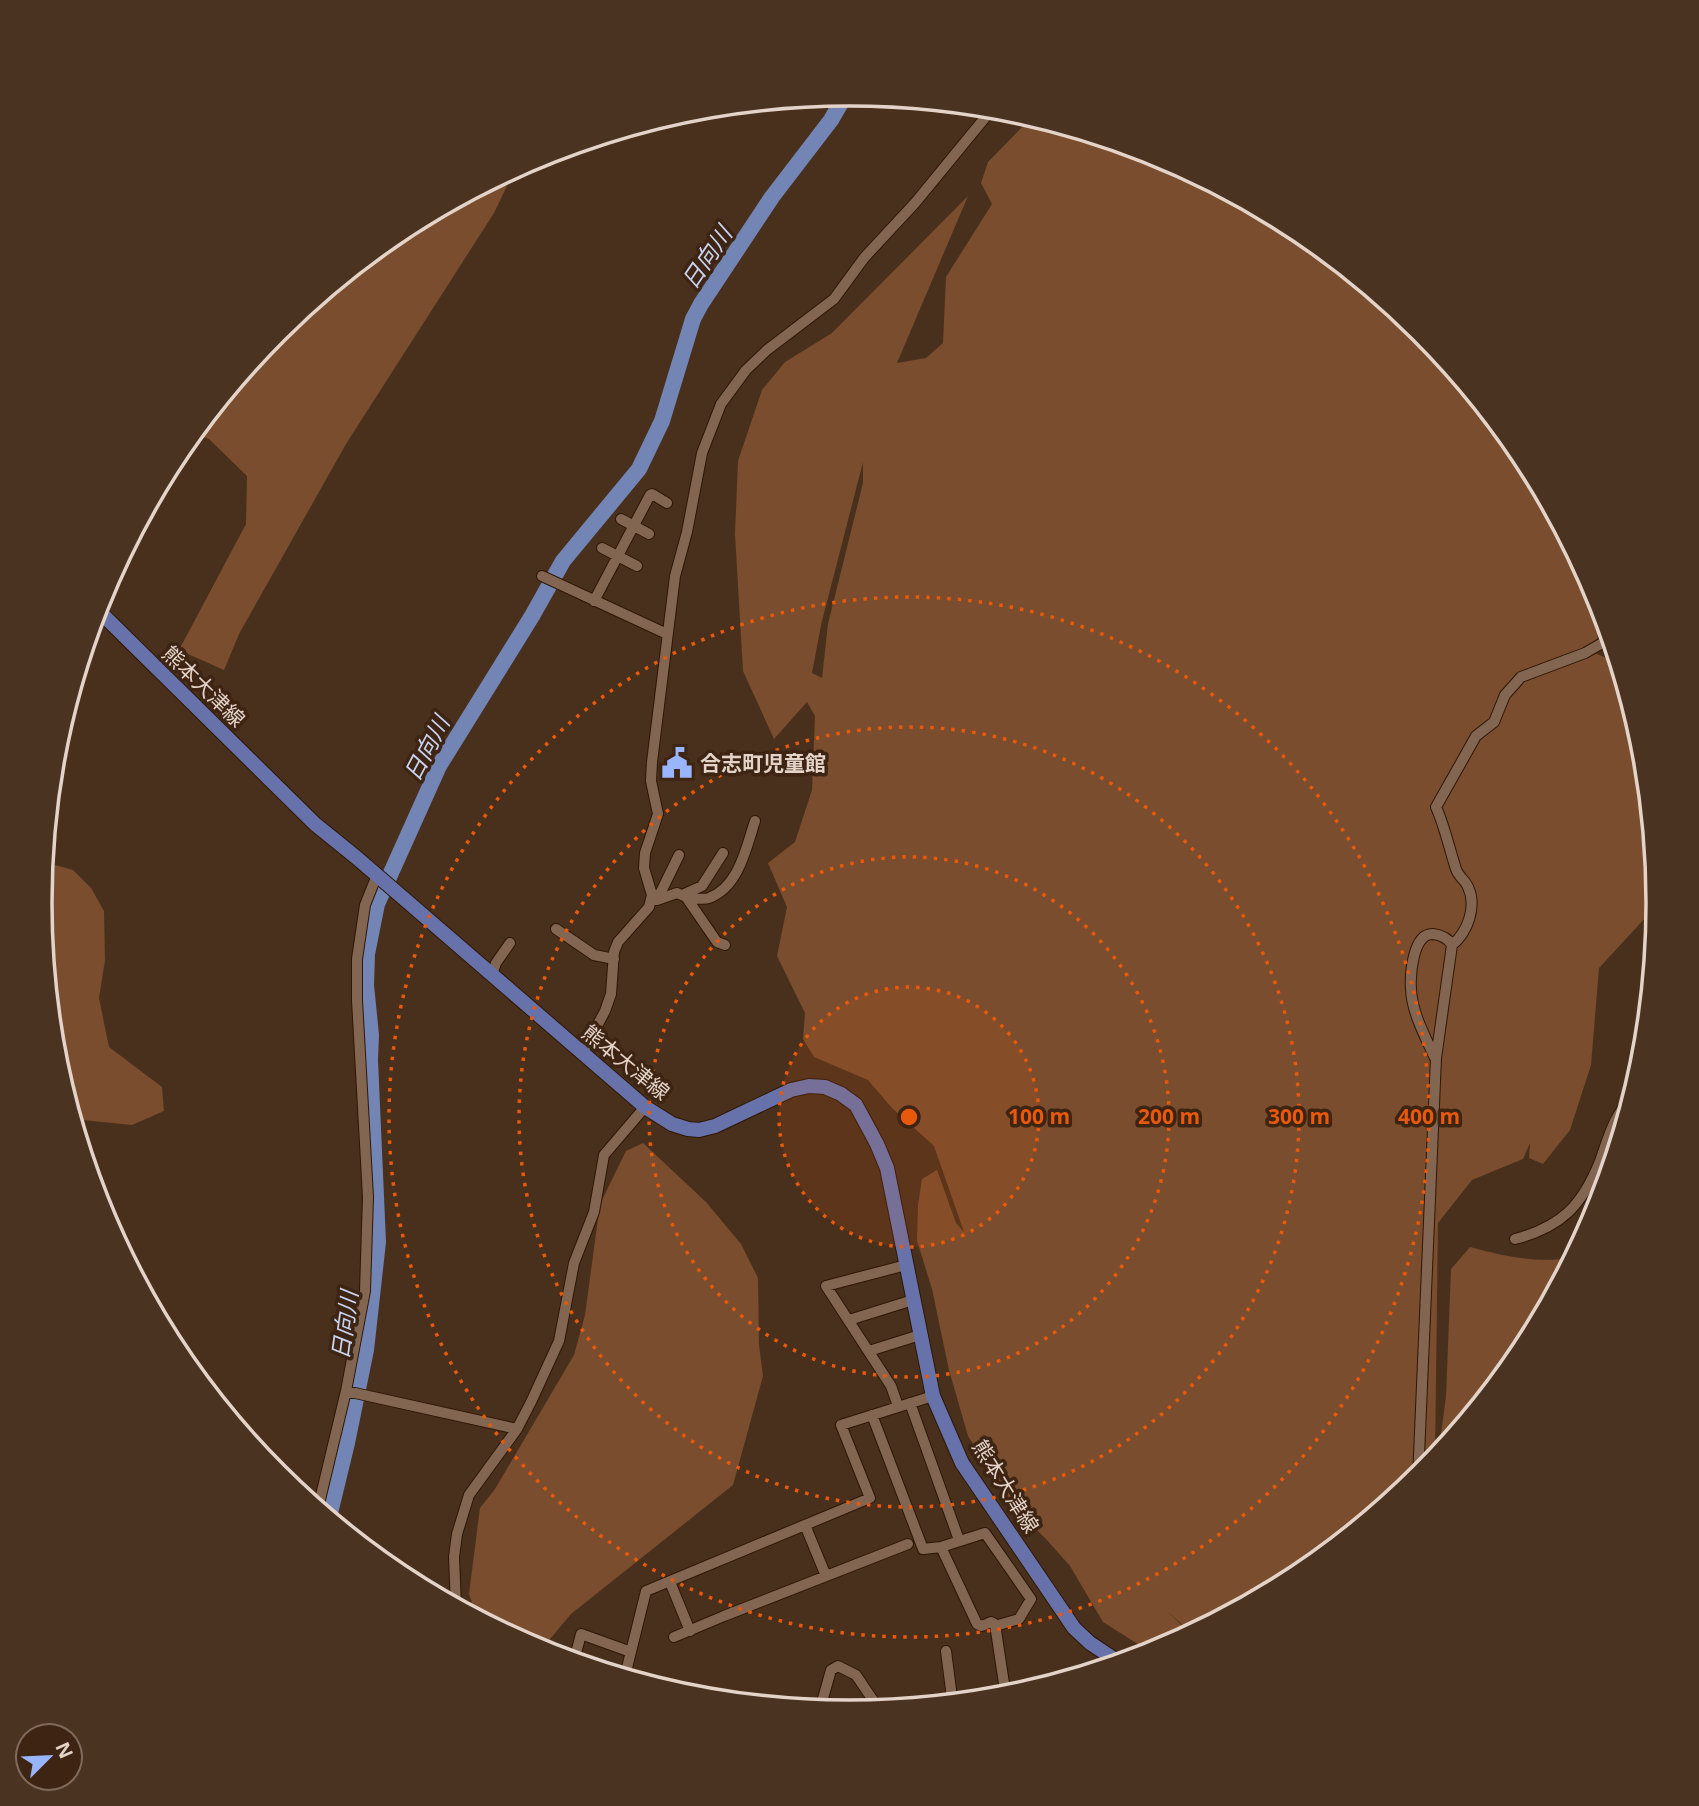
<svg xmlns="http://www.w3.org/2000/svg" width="1699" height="1806" font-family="'Open Sans','Noto Sans JP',sans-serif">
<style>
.green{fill:#794d2d;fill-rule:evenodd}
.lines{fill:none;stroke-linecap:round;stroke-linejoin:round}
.river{stroke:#7285b5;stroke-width:16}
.minor-casing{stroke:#2e1705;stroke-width:12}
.major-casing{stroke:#2e1705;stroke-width:16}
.minor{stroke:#836652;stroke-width:10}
.major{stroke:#6772ab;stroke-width:14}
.ring{fill:none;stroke:#e8590c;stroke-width:3.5;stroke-dasharray:3.5 7}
.labels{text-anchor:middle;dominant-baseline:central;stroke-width:7;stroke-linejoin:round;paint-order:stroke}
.street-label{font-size:21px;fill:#e4d3c8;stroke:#3e2513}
.poi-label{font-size:21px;font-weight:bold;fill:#e4d3c8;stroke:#3e2513;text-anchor:start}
.water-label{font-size:23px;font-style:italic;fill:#c8d4f1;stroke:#3e2513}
.rim{fill:none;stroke:#e4d3c8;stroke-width:3.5}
.centre{fill:#e8590c;stroke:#3e2513;stroke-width:3.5}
.ring-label{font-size:21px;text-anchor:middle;font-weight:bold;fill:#e8590c;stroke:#3e2513;stroke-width:7;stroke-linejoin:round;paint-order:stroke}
</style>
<rect width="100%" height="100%" fill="#49301d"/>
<!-- green -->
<path class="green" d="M 1032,117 L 1160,156 L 1299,230 L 1422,331 L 1523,454 L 1597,594 L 1602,611 L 1595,653 L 1618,663 L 1643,746 L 1659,903 L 1599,968 L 1591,1065 L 1570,1130 L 1543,1164 L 1529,1158 L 1530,1143 L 1523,1159 L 1472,1180 L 1438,1223 L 1435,1459 L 1421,1476 L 1299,1576 L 1192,1633 L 1167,1611 L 1191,1634 L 1152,1653 L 1103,1622 L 1070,1566 L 1047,1540 L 1017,1511 L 968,1436 L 949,1370 L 932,1289 L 917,1241 L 918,1205 L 922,1179 L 937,1170 L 956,1223 L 964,1232 L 934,1146 L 892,1108 L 868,1080 L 814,1057 L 803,1039 L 805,1013 L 777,956 L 787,907 L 768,863 L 795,842 L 812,790 L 815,716 L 807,702 L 774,739 L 743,671 L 735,534 L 738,461 L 762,390 L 785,362 L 832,333 L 968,196 L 897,363 L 926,358 L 943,343 L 946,277 L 992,204 L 981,183 L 988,162 ZM 863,462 L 863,483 L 828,624 L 822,678 L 812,673 L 821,625 Z
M 515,169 L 494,213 L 346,444 L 239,634 L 224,670 L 179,650 L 246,524 L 247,476 L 209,439 L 193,434 L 278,330 L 400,230 Z
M 44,862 L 73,870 L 91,888 L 104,911 L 105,960 L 99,998 L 109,1047 L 162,1087 L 164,1111 L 132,1125 L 73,1119 L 56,1060 L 40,903 Z
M 643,1143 L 706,1202 L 741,1244 L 758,1278 L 759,1345 L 763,1376 L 733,1485 L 571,1614 L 540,1651 L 477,1617 L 469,1594 L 480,1508 L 495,1489 L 574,1355 L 585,1315 L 600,1204 L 626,1151 Z
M 1470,1247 C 1507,1257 1535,1263 1573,1258 L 1522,1353 L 1438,1455 L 1446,1397 L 1451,1269 Z"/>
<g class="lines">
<!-- river -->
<path class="river" d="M 329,1517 L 347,1443 L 366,1350 L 378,1242 L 370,1060 L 371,1035 L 366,985 L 367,954 L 377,904 L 439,766 L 532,616 L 563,561 L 639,469 L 662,421 L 693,319 L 701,304 L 772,197 L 831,120 L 846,94"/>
<defs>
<path id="minor" d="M 621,519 L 649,534
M 602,548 L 637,566
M 542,576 L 667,634
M 594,601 L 650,495 L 652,494 L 667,503
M 682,895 L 702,886 L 723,853
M 686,897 C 693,898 702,900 709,898 C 739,887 746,848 755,821
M 655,900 L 657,900 L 679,855
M 657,900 L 677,893 L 686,897 L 717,942 L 725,945
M 556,929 L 594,955 L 614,959
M 492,975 L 496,963 L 510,943
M 582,1054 L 605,1011 L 611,994 L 614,952 L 618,942 L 649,907 L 652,895 L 644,868 L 645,853 L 658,814 L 651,781 L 652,762 L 675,576 L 687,532 L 702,453 L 721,404 L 746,370 L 767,350 L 834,299 L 864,258 L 915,203 L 993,108
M 1435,1058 C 1425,1036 1412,1013 1411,989 C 1410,974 1413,933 1433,934 C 1441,935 1448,938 1452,945
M 1515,1239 C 1561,1227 1582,1206 1600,1161 C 1608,1139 1614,1114 1632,1098
M 849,1320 L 913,1300
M 869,1351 L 920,1335
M 346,1391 L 517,1429
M 910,1403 L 959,1540
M 898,1406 L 891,1386 L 826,1286 L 906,1265
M 872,1415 L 923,1549 L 941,1547 L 985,1533 L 1031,1599 L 1019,1619 L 995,1626
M 1418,1479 L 1436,1058 L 1452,945 C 1468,932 1477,906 1468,887 C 1465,880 1458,876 1456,869 C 1449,848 1445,827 1436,807 L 1476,736 L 1494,722 L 1505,695 L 1521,677 L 1585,653 L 1611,638
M 318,1508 L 346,1391 L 365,1291 L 368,1197 L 357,1000 L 357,959 L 365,905 L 377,875
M 805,1525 L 826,1576
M 941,1547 L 977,1624 L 982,1626 L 991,1622 L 995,1624 L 1006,1697
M 670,1582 L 690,1631
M 456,1606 L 454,1557 L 457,1534 L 469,1495 L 517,1429 L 531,1402 L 559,1341 L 574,1263 L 594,1212 L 604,1155 L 645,1107
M 674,1637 L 724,1616 L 908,1544
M 946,1651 L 951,1690 L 950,1702
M 574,1661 L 581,1634 L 631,1652
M 625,1676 L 646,1591 L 870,1498 L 841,1425 L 933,1396
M 820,1709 L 831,1670 L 838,1666 L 856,1675 L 879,1709"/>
<path id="major" d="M 97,609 L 315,824 L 357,858 L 645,1107 L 672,1124 L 688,1129 L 699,1130 L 715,1126 L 791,1090 L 809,1086 L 825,1087 L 841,1094 L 856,1105 L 877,1144 L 887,1168 L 933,1396 L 962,1463 L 1074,1628 L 1090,1643 L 1120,1663"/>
</defs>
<!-- minor casing -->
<use href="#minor" class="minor-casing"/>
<!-- major casing -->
<use href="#major" class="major-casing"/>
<!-- minor -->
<use href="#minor" class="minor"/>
<!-- major -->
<use href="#major" class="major"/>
</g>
<!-- distance rings -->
<circle cx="909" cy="1117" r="130" fill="#e8590c" fill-opacity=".12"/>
<g class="ring">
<circle cx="909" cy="1117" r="130"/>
<circle cx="909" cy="1117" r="260"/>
<circle cx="909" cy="1117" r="390"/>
<circle cx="909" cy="1117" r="520"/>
</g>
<!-- icons -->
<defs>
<symbol id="civic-bare" viewBox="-9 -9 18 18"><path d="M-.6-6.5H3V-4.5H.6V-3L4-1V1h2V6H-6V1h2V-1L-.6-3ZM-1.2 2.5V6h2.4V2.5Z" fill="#99b5fd" stroke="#3e2513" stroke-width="2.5" paint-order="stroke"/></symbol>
</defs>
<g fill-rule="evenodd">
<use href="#civic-bare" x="655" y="741" width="44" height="44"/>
</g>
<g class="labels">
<!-- street labels -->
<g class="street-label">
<text transform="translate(204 686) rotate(44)">熊本大津線</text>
<text transform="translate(626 1062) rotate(39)">熊本大津線</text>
<text transform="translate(1006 1486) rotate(58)">熊本大津線</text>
</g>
<!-- poi labels -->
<g class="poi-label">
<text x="700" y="763">合志町児童館</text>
</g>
<!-- water labels -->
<g class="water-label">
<text transform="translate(706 257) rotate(-56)">日向川</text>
<text transform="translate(426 748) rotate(-62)">日向川</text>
<text transform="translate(344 1325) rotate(-82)">日向川</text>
</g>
</g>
<!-- crop -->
<path d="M0 0H1699V1806H0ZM52 903a797 797 0 1 1 1594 0a797 797 0 1 1-1594 0Z" fill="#4b3321" fill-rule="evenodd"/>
<path class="rim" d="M52 903a797 797 0 1 1 1594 0a797 797 0 1 1-1594 0Z"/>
<circle cx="909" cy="1117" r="10" class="centre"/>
<g class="ring-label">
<text x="1039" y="1124">100 m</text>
<text x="1169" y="1124">200 m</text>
<text x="1299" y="1124">300 m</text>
<text x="1429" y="1124">400 m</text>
</g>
<!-- north arrow -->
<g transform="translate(49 1757) rotate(66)"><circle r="33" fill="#3e2513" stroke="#806b5b" stroke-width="2"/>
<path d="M0-5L12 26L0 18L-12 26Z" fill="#99b5fd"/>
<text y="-10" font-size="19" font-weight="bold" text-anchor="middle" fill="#e4d3c8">N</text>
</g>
</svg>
